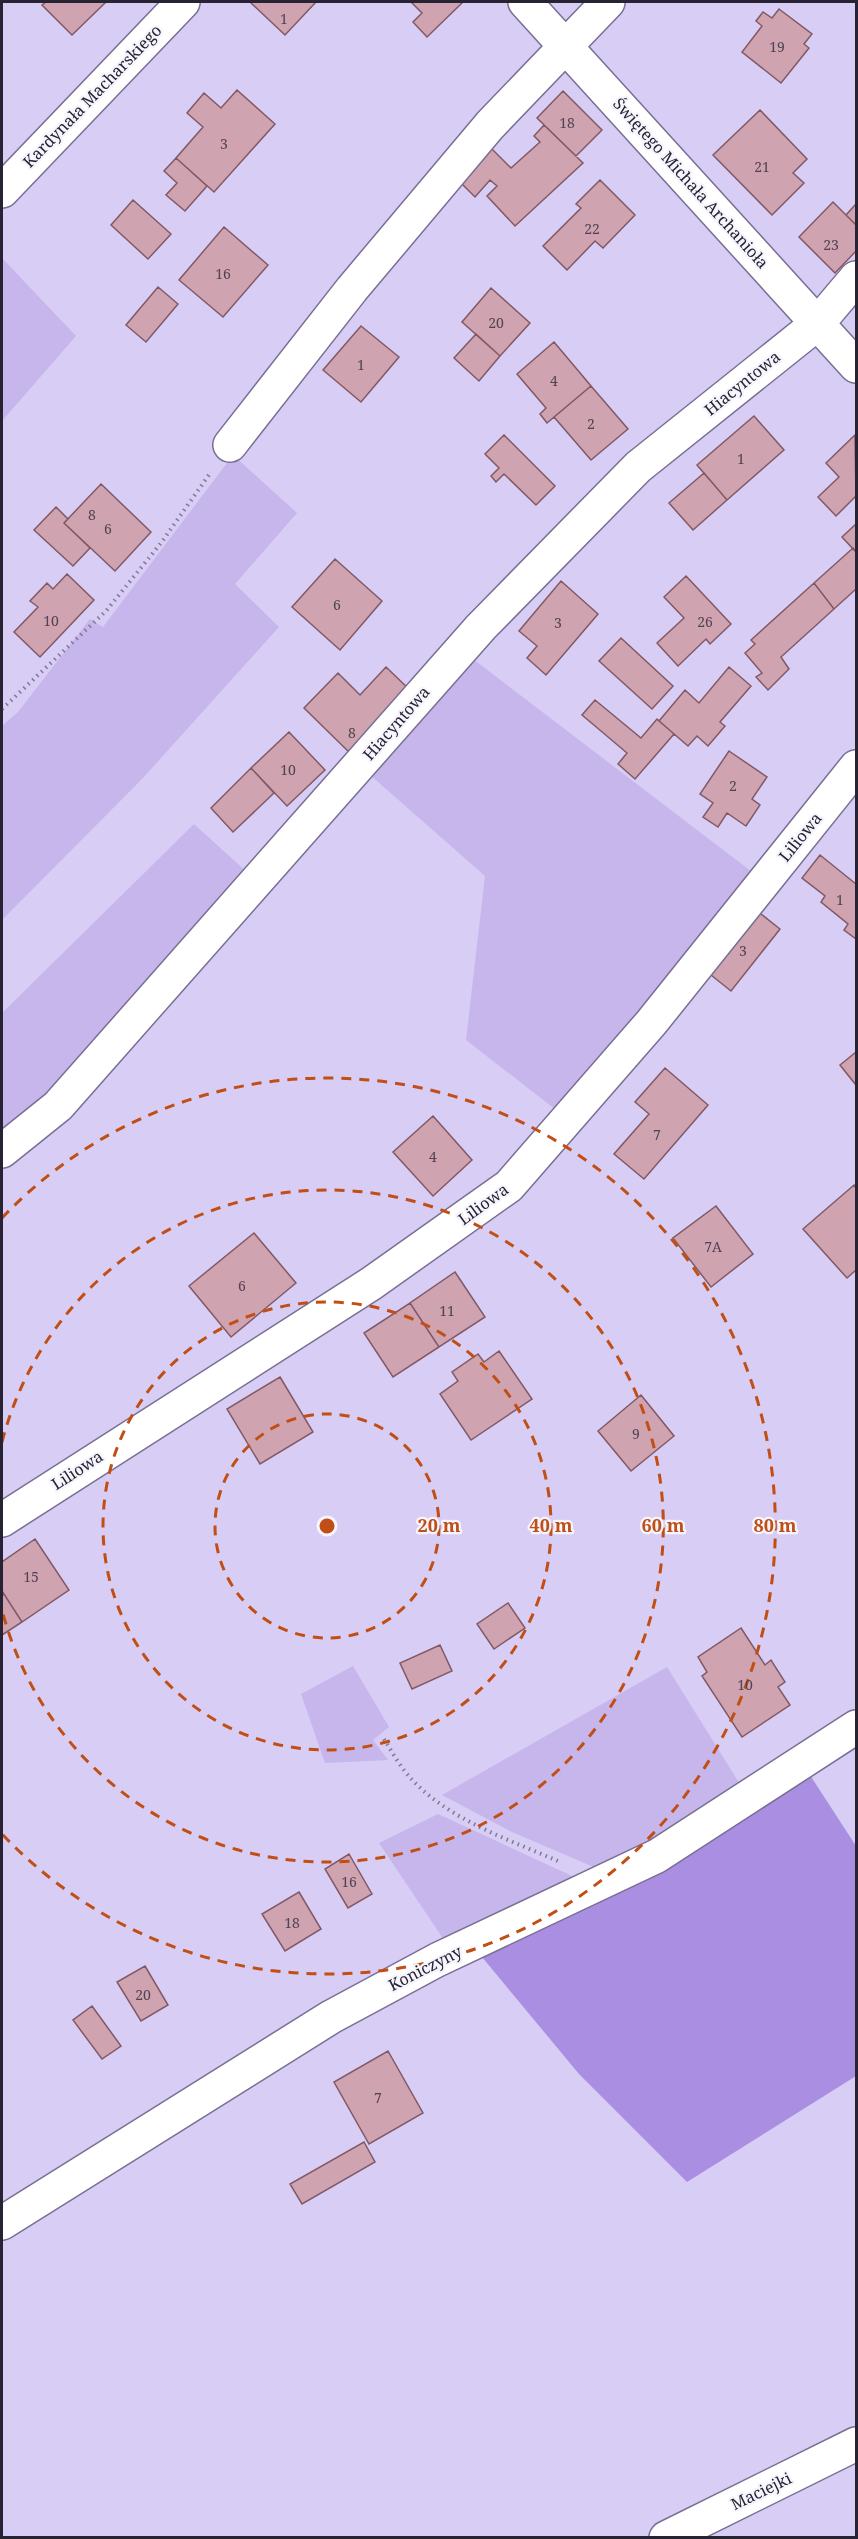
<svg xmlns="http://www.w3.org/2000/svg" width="858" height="2539" font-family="'Noto Serif',serif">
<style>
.green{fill:#c6b6ec}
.forest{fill:#a98ee1}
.building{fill:#d0a3b1;stroke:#815966;stroke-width:1.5}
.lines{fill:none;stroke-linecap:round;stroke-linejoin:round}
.minor-casing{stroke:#796f93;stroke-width:36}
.path{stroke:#817a96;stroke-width:4;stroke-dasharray:1.5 4.5;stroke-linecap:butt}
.minor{stroke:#fff;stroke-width:33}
.ring{fill:none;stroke:#c14e14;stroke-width:3;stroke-dasharray:10 8}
.labels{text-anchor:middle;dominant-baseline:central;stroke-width:4.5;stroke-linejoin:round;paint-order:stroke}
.number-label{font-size:14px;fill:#514352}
.street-label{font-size:16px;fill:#272332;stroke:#f6f4fc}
.centre{fill:#c14e14;stroke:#f6f4fc;stroke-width:3}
.ring-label{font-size:18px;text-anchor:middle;font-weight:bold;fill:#c14e14;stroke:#f6f4fc;stroke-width:4.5;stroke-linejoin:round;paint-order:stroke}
</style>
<rect width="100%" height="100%" fill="#d8cdf5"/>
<!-- green -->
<path class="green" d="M 2,258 L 76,336 L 2,421 Z
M 233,455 L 297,513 L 235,584 L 279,627 L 143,778 L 2,920 L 2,726 L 18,712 L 90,619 L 103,627 Z
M 473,659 L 756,875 L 560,1113 L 466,1040 L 485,876 L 369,774 Z
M 194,824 L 250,875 L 52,1102 L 2,1141 L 2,1013 Z
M 353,1666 L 389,1727 L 373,1740 L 388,1760 L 325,1763 L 301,1694 Z
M 667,1667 L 743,1789 L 603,1871 L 512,1832 L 442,1795 Z
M 438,1814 L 585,1882 L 448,1946 L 379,1843 Z"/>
<!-- forest -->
<path class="forest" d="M 808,1772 L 856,1846 L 856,2076 L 687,2182 L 579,2074 L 477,1951 Z"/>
<!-- building -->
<path class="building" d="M 46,2 L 106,2 L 72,35 L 42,5 Z
M 250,2 L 316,2 L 285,35 Z
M 411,2 L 463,2 L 427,37 L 413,22 L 422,13 Z
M 779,9 L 812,34 L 804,44 L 809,48 L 781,83 L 742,52 L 762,26 L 756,21 L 763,12 L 772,18 Z
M 237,90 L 275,124 L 214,192 L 176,158 L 203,127 L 187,113 L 204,93 L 221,108 Z
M 563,91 L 602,130 L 576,156 L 537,118 Z
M 760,110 L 807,159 L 793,173 L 804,183 L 772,215 L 713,155 Z
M 544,125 L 583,163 L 515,226 L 487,196 L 497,186 L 490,180 L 475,197 L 458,180 L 488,145 L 511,168 L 540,142 L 534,136 Z
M 176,158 L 207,186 L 185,211 L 166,195 L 177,183 L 164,171 Z
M 600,180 L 635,215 L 603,248 L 595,241 L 567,270 L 543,246 L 581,208 L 576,204 Z
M 133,200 L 171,234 L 148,259 L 111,225 Z
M 833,202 L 856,225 L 856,251 L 835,273 L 799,237 Z
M 856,204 L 856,225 L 846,215 Z
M 224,227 L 268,265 L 223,317 L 179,280 Z
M 158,287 L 178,304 L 146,342 L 126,325 Z
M 491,288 L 530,323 L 500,356 L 462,322 Z
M 361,326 L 399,357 L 361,402 L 323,370 Z
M 476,334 L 500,356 L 479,381 L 454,358 Z
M 554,342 L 591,386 L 547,423 L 540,414 L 546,408 L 517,374 Z
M 591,386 L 628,429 L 591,460 L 554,417 Z
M 754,416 L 784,450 L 727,500 L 697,465 Z
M 504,435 L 555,486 L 536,505 L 504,474 L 496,482 L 491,476 L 499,468 L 485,454 Z
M 855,435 L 856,496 L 836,516 L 818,497 L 839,477 L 826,463 Z
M 704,473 L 727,500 L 693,530 L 669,503 Z
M 101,484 L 151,532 L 115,571 L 64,523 Z
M 56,507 L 68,519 L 64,523 L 90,548 L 73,566 L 34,530 Z
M 856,524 L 856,552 L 842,537 Z
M 853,548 L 856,552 L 856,589 L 834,609 L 814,583 Z
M 335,559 L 382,601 L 340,650 L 292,607 Z
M 67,574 L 94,600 L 40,657 L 14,632 L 38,607 L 30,601 L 47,583 L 53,589 Z
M 686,576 L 731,624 L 710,644 L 706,639 L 678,666 L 657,643 L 684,618 L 664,597 Z
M 561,581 L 598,614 L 546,675 L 527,658 L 537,646 L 519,631 Z
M 814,583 L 834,609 L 781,657 L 789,669 L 768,690 L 756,677 L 762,673 L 745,653 L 755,644 L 751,640 Z
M 621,638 L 673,686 L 652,709 L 599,661 Z
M 386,667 L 413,693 L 353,756 L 304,708 L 338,673 L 360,695 Z
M 729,667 L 751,686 L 720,722 L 725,726 L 708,746 L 697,736 L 688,746 L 659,721 L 685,690 L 699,703 Z
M 595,700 L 641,738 L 657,719 L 674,734 L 635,779 L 618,764 L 627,753 L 582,715 Z
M 289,732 L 325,770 L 287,806 L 251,768 Z
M 729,751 L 767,777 L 752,799 L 760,805 L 746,826 L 727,813 L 718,827 L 703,817 L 713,803 L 700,794 Z
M 251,768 L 274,793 L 233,832 L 211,808 Z
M 820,855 L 856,884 L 856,939 L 844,930 L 848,924 L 821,902 L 825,896 L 802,878 Z
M 756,910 L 780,929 L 731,991 L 706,971 Z
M 856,1052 L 856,1085 L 840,1065 Z
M 665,1068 L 708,1105 L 644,1179 L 614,1154 L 649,1114 L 635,1102 Z
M 433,1116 L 472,1160 L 433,1196 L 393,1152 Z
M 854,1185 L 856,1188 L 856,1270 L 847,1278 L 803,1229 Z
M 716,1206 L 753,1254 L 711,1287 L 673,1238 Z
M 254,1233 L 296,1283 L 231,1337 L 189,1286 Z
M 455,1272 L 485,1317 L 439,1347 L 410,1303 Z
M 410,1303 L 439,1347 L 393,1377 L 364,1333 Z
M 499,1351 L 532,1399 L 471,1440 L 440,1394 L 458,1381 L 452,1372 L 478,1354 L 484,1362 Z
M 280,1377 L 313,1432 L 260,1464 L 227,1409 Z
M 641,1395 L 674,1436 L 631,1471 L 598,1431 Z
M 35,1539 L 69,1590 L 22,1622 L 2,1591 L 2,1562 Z
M 4,1594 L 22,1622 L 2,1635 L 2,1596 Z
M 508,1603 L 525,1628 L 494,1649 L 477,1624 Z
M 741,1628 L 765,1665 L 771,1660 L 785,1682 L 778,1687 L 790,1705 L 742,1737 L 702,1676 L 707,1672 L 698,1657 Z
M 440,1645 L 452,1671 L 412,1689 L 400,1663 Z
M 349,1854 L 372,1894 L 348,1908 L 325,1869 Z
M 299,1892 L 321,1929 L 285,1951 L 262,1914 Z
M 145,1966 L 168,2005 L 141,2021 L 117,1982 Z
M 92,2006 L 121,2046 L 102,2059 L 73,2020 Z
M 388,2051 L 423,2113 L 369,2144 L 334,2082 Z
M 364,2142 L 375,2162 L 302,2204 L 290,2184 Z"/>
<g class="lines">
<defs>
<path id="minor" d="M 525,2 L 856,366
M 2,191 L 183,2
M 230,445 L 352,289 L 490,125 L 608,2
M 2,1151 L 58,1106 L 481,627 L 638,467 L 818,323 L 856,278
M 2,1520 L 372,1283 L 509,1186 L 651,1023 L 856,767
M 2,2223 L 331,2017 L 437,1960 L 657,1856 L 856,1727
M 666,2538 L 856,2444"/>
</defs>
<!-- minor casing -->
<use href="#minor" class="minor-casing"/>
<!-- path -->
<path class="path" d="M 2,709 L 106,611 L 161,543 L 211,472
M 384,1739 C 391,1750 398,1763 407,1774 C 445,1819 508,1839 560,1862"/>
<!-- minor -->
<use href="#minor" class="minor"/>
</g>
<!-- distance rings -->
<g class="ring">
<circle cx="327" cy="1526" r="112"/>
<circle cx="327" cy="1526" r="224"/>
<path d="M2 1442A336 336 0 1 1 2 1610"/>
<path d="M2 1218A448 448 0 1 1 2 1834"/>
</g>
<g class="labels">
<!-- number labels -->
<g class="number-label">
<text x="284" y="18">1</text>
<text x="777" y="46">19</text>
<text x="567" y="122">18</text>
<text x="224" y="143">3</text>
<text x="762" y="166">21</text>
<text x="592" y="228">22</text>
<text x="831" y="244">23</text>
<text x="223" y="273">16</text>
<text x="496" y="322">20</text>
<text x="361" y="364">1</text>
<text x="554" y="380">4</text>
<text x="591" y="423">2</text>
<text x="741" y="458">1</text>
<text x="92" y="514">8</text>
<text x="108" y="528">6</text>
<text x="337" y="604">6</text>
<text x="51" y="620">10</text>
<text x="705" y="621">26</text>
<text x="558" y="622">3</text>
<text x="352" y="732">8</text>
<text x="288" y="769">10</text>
<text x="733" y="785">2</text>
<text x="840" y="899">1</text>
<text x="743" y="950">3</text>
<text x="657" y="1134">7</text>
<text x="433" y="1156">4</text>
<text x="713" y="1246">7A</text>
<text x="242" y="1285">6</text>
<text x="447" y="1310">11</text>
<text x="636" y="1433">9</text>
<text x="31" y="1576">15</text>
<text x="745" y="1684">10</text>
<text x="349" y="1881">16</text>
<text x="292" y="1922">18</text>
<text x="143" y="1994">20</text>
<text x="378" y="2097">7</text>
</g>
<!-- street labels -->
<g class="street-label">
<text transform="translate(92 96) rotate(-46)">Kardynała Macharskiego</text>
<text transform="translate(691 183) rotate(48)">Świętego Michała Archanioła</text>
<text transform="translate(742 383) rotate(-39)">Hiacyntowa</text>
<text transform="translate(396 723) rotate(-49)">Hiacyntowa</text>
<text transform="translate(800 837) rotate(-51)">Liliowa</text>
<text transform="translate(483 1204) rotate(-36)">Liliowa</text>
<text transform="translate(77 1470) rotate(-33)">Liliowa</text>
<text transform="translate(425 1968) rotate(-27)">Koniczyny</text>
<text transform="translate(761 2491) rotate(-26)">Maciejki</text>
</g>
</g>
<circle cx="327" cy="1526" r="9" class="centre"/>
<g class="ring-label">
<text x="439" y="1532">20 m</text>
<text x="551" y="1532">40 m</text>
<text x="663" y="1532">60 m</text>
<text x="775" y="1532">80 m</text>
</g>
<!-- border -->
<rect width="858" height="2539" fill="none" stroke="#272332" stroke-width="6"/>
</svg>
